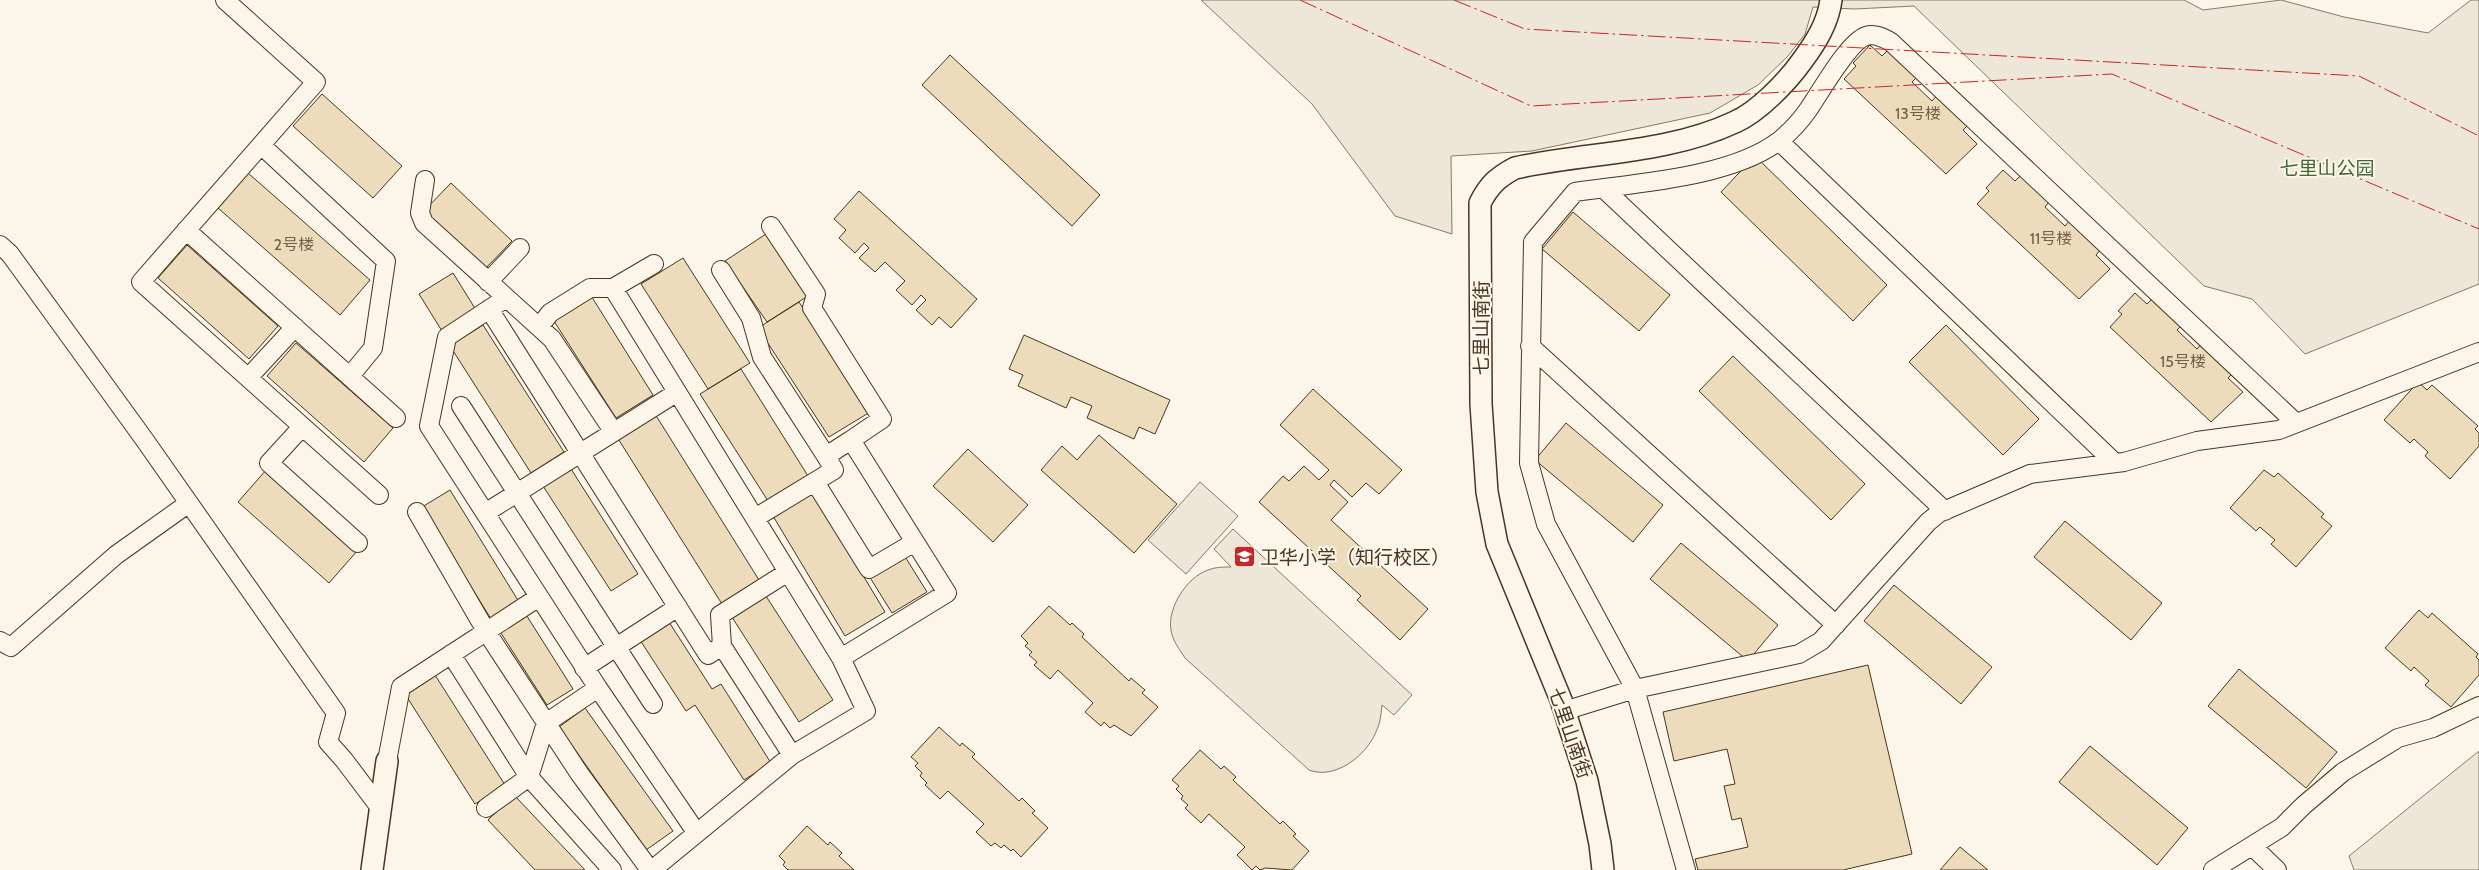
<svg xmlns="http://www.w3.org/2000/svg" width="2479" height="870" font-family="Cabin,'Noto Sans SC',sans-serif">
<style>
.park{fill:#ede6d9;stroke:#887966}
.building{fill:#ecdcbc;stroke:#4a3520}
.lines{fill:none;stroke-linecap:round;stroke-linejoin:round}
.minor-casing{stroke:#4a3520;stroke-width:20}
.tertiary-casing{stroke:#4a3520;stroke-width:24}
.minor{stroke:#fbf6e9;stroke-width:18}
.tertiary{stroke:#fbf6e9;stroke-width:21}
.power{stroke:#c62828;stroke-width:1;stroke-dasharray:18 4 2.5 4;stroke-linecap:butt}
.labels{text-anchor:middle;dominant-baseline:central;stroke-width:4;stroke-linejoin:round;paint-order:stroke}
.number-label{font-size:16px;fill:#725f47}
.park-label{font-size:19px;fill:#436837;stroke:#fbf6e9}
.street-label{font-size:19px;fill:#4a3520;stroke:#fbf6e9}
.poi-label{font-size:19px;fill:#4a3520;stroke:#fbf6e9;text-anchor:start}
</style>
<rect width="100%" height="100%" fill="#fbf6e9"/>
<!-- park -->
<path class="park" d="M 1201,0 L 2184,0 L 2203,10 L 2281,0 L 2344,17 L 2428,33 L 2471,0 L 2479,0 L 2479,284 L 2305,354 L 2252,299 L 2204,286 L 1914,6 L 1855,9 L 1813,7 L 1805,34 L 1788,56 L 1758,85 L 1710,113 L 1532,151 L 1451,156 L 1452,234 L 1395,216 L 1312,104 Z
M 1200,482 L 1238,516 L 1186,574 L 1148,540 Z
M 1233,529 L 1412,695 L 1394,715 L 1382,705 C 1381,715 1380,724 1376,732 C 1366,756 1335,780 1309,770 L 1185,658 C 1180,650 1172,640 1171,630 C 1167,608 1187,577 1208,570 C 1216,567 1223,567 1231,567 L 1214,549 Z
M 2479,751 L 2479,870 L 2354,870 L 2349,856 Z"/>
<!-- building -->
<path class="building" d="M 1870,45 L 1882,56 L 1888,50 L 1917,77 L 1912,82 L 1932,101 L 1937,95 L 1968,125 L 1963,130 L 1977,144 L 1946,174 L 1844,79 L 1856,66 L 1853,63 Z
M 950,55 L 1100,195 L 1072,226 L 922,85 Z
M 322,94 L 402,166 L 373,198 L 293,126 Z
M 1755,156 L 1887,285 L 1853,321 L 1721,192 Z
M 2003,170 L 2015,181 L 2021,175 L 2049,202 L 2045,207 L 2065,226 L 2070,220 L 2101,249 L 2096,255 L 2110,269 L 2079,299 L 1977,204 L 1989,191 L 1986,188 Z
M 248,173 L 370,280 L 340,315 L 218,208 Z
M 451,183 L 512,241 L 484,270 L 423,212 Z
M 859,191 L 977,299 L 951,328 L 939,317 L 932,325 L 916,310 L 926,300 L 921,295 L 912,305 L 896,290 L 905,281 L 885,262 L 875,272 L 859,258 L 869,248 L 864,243 L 855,253 L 839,238 L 846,230 L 834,219 Z
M 1573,212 L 1670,295 L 1639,331 L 1542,249 Z
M 766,234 L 808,296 L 767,322 L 725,261 Z
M 187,245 L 278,326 L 249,359 L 158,278 Z
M 683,258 L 750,363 L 708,389 L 641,284 Z
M 453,273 L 476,310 L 442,331 L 419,294 Z
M 2135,293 L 2147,304 L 2153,298 L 2182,325 L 2177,330 L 2197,349 L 2202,343 L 2234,372 L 2228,378 L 2243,392 L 2211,422 L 2110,327 L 2122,314 L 2118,311 Z
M 590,294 L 653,395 L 616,418 L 552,318 Z
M 799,302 L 870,412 L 829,437 L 758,328 Z
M 483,325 L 564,452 L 531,473 L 450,346 Z
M 1946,325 L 2039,419 L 2003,455 L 1909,362 Z
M 1024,335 L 1170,400 L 1155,434 L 1139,427 L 1134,439 L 1087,418 L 1092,406 L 1071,397 L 1066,408 L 1018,386 L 1023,375 L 1009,369 Z
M 296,343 L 393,428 L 364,462 L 267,376 Z
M 1733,356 L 1865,484 L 1831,520 L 1699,391 Z
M 741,369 L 808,476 L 768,501 L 700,394 Z
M 2418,382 L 2427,390 L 2432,385 L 2478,426 L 2475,429 L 2479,433 L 2479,446 L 2450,479 L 2425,456 L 2428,452 L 2414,439 L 2410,443 L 2384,420 Z
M 1313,389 L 1402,470 L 1379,494 L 1366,483 L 1352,497 L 1334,480 L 1330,485 L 1348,502 L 1331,520 L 1428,609 L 1400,640 L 1357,600 L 1361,596 L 1259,502 L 1283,476 L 1289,481 L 1304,466 L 1319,480 L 1329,470 L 1280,425 Z
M 655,414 L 759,580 L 722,604 L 617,437 Z
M 1566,423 L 1663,505 L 1633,542 L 1535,460 Z
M 1099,435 L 1177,504 L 1134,553 L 1041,470 L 1062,446 L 1077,460 Z
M 968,449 L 1028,505 L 993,542 L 933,486 Z
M 267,469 L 358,550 L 329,583 L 238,502 Z
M 571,469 L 638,574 L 611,591 L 543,486 Z
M 2264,470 L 2274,477 L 2278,473 L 2324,514 L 2321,517 L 2332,526 L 2296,567 L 2271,544 L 2275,540 L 2260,527 L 2256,531 L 2230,508 Z
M 450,490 L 519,602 L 491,619 L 422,507 Z
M 813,492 L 885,612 L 845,636 L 773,516 Z
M 2065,521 L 2162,603 L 2131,640 L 2034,557 Z
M 1681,543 L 1778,625 L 1748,661 L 1650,579 Z
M 904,555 L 927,592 L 892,613 L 869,576 Z
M 1894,585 L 1992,667 L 1961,704 L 1864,621 Z
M 764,593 L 833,700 L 799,722 L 730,614 Z
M 1049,606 L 1070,625 L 1072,623 L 1084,634 L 1082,637 L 1129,681 L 1131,678 L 1145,690 L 1142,693 L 1158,707 L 1131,736 L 1114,725 L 1110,728 L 1104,722 L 1101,726 L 1085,712 L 1093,703 L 1058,670 L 1050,679 L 1034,665 L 1037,662 L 1029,655 L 1032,652 L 1025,646 L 1028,643 L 1021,636 Z
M 2419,610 L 2428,618 L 2432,613 L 2478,654 L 2476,657 L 2479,660 L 2479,675 L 2451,707 L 2425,685 L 2429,681 L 2414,667 L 2411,671 L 2385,648 Z
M 525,613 L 573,689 L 547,705 L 499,630 Z
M 669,622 L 712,689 L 721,684 L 771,763 L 744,780 L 695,705 L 686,711 L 640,640 Z
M 1868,665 L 1912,854 L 1843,870 L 1698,870 L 1695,859 L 1748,847 L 1741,818 L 1732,820 L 1724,786 L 1735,784 L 1727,749 L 1674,761 L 1663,712 Z
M 2239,669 L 2337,752 L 2306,788 L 2208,706 Z
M 435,675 L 505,785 L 475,804 L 405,694 Z
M 585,708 L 673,831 L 646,850 L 559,727 Z
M 939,727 L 960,746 L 962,743 L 975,754 L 972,757 L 1019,801 L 1022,798 L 1035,811 L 1032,813 L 1048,828 L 1021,857 L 1013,849 L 1011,851 L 1004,845 L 1001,848 L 995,843 L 991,846 L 976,832 L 984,824 L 948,791 L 940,799 L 925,785 L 927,783 L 920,776 L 922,773 L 915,766 L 918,763 L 911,757 Z
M 2090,746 L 2188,828 L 2157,865 L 2059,782 Z
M 1200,750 L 1221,769 L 1224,766 L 1236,777 L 1233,780 L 1280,824 L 1283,821 L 1296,834 L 1293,836 L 1309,851 L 1292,870 L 1265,868 L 1260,870 L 1256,866 L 1252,870 L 1237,855 L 1245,847 L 1209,814 L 1201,823 L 1185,808 L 1188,805 L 1181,799 L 1183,796 L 1176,789 L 1179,786 L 1172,780 Z
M 514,795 L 585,870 L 535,870 L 488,820 Z
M 807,826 L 828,845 L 830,842 L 842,853 L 839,856 L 854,870 L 788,870 L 783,865 L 785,862 L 779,856 Z
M 1960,847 L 1988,870 L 1940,870 Z"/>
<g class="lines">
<defs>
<path id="minor" d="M 225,0 L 316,82 L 141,282 L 379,495
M 1779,141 L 2115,463
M 261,145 L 386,261 L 373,348 L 350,376
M 425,180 L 420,213 L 424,223 L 552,339 L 613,431
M 1603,188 L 1945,511
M 186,230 L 396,418
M 0,245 L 10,254 L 144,439 L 336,713 L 328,742 L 344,760 L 381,809
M 654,264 L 613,288 L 841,658 L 947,593 L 851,440 L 882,419 L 812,308 L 816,294 L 771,226
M 721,270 L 751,318 L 762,357 L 826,456 L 851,440
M 488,282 L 520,248
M 506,298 L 447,337 L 429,426 L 598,688 L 696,832
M 489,309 L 708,655 L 722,646 L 792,755
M 539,327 L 550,313 L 590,288 L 613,288
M 1530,346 L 1836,625
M 248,378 L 295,327
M 461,406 L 653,704
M 302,427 L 269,463 L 358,543
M 815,482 L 869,569 L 915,542
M 417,512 L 486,631 L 579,773 L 650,870
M 485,513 L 676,393
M 755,518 L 834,470 L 826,456
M 0,641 L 11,647 L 116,555 L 189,503
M 722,646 L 720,615 L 788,572
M 451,654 L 529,777 L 612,870
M 584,668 L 678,607
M 1564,711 L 1635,689 L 1799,654 L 1821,641 L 1928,522 L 1939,513 L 2030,474 L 2124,462 L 2197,441 L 2279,430 L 2479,352
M 387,761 L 401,687 L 539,597
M 486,808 L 529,777 L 546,723 L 598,688
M 2252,846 L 2277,870
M 652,870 L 792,755 L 866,711 L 841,658
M 1686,870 L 1635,689 L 1546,524 L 1529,463 L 1533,242 L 1575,192 C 1635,183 1730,178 1779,141 C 1789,133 1801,120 1808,110 C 1820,93 1848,42 1866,36 C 1875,33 1884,38 1891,42 L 2296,423
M 2213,870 L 2282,827 L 2304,805 L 2343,772 L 2398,738 L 2433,728 L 2479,706"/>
<path id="tertiary" d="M 372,870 L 387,761
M 1603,870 L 1600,844 L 1587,781 L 1561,700 L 1497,544 L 1487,492 L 1481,404 L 1480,203 C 1489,185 1498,177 1515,168 C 1588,152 1667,154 1735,122 C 1758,112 1787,82 1802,61 C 1816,42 1828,23 1831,0"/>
</defs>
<!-- minor casing -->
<use href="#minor" class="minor-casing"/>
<!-- tertiary casing -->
<use href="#tertiary" class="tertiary-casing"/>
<!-- minor -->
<use href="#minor" class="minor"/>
<!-- tertiary -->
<use href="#tertiary" class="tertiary"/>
<!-- power -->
<path class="power" d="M 1300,0 L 1531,106 L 2112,74 L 2479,229
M 1454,0 L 1525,29 L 2359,76 L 2479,136"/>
</g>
<!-- icons -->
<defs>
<symbol id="school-square" viewBox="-11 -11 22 22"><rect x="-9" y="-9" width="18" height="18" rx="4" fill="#c62828" stroke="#fbf6e9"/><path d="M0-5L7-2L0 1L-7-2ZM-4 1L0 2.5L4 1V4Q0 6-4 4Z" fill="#fff"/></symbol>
</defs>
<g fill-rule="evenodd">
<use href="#school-square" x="1232" y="544" width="25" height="25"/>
</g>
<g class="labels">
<!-- number labels -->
<g class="number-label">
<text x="1918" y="113">13号楼</text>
<text x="2051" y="238">11号楼</text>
<text x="294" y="244">2号楼</text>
<text x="2183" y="361">15号楼</text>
</g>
<!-- park labels -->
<g class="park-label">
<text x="2327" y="168">七里山公园</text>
</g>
<!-- street labels -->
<g class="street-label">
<text transform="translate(1481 328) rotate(-90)">七里山南街</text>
<text transform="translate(1570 733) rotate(71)">七里山南街</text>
</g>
<!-- poi labels -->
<g class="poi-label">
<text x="1260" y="557">卫华小学（知行校区）</text>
</g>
</g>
</svg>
